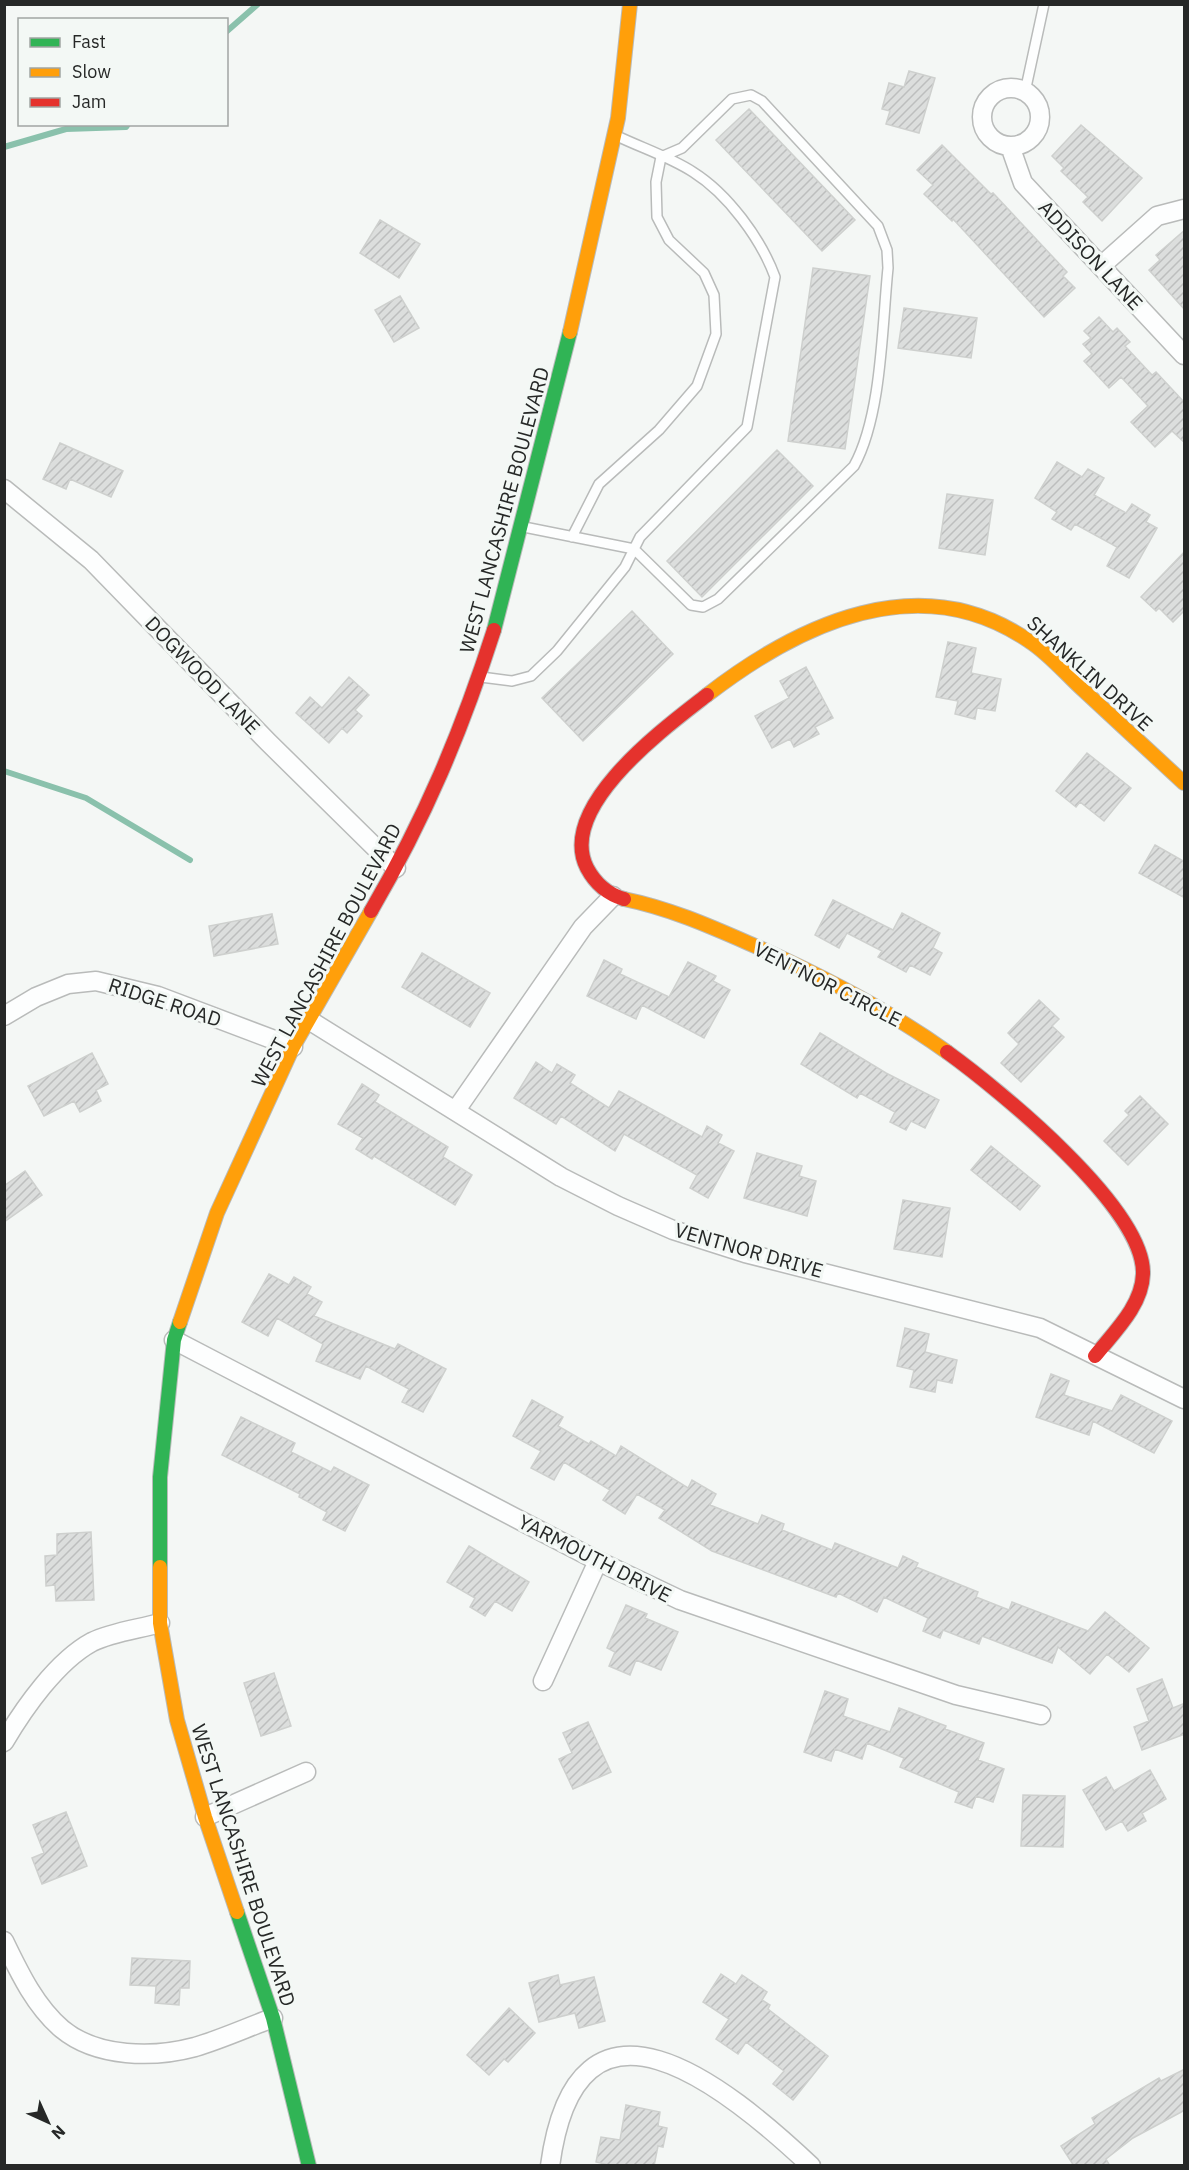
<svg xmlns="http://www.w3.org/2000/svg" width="1189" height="2170" font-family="'IBM Plex Sans',sans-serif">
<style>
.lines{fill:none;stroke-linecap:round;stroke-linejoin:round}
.stream{stroke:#8ac1ac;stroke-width:6}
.building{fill:url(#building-hatch);stroke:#ced0ce;stroke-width:1.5}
.lane-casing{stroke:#b9bbba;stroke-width:12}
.street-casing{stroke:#b9bbba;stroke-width:21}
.fast-casing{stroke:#b9bbba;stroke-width:16}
.slow-casing{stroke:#b9bbba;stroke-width:16}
.jam-casing{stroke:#b9bbba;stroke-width:16}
.lane{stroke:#fdfefe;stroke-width:9}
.street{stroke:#fdfefe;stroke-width:18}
.fast{stroke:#30b455;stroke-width:14}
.slow{stroke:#ff9f0a;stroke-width:14}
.jam{stroke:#e5322d;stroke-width:14}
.labels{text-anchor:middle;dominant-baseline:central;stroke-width:6;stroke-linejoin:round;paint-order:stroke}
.street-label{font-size:20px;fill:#262827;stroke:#f3f8f5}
</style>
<defs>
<pattern id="building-hatch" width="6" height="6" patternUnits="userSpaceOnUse" patternTransform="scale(1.5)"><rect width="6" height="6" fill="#dcdedd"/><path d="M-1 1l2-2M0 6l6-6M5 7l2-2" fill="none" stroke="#bdbebe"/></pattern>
</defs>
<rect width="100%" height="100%" fill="#f4f7f5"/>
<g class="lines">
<!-- stream -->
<path class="stream" d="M 226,32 L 258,4
M 4,147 L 66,129 L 126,127 L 128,124
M 4,771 L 86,798 L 190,860"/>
</g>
<!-- building -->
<path class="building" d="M 909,71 L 935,78 L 919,133 L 886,124 L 890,111 L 882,109 L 889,83 L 904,87 Z
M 749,109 L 855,220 L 822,251 L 716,140 Z
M 1081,125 L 1142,178 L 1102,221 L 1083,202 L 1088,197 L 1061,171 L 1064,168 L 1052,156 Z
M 942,145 L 991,194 L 993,193 L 1067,272 L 1063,276 L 1075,288 L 1044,317 L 953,219 L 952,221 L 924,194 L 933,185 L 917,170 Z
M 380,220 L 420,244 L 399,278 L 360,253 Z
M 1185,230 L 1185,310 L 1149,270 L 1160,260 L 1156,255 Z
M 813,268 L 870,276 L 845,449 L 788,441 Z
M 400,296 L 419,328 L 394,342 L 375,310 Z
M 904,308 L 977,318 L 971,358 L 898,348 Z
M 1099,317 L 1113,332 L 1117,328 L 1130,342 L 1125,346 L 1152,375 L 1156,372 L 1185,403 L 1185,443 L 1172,431 L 1155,447 L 1131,422 L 1148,406 L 1121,377 L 1109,388 L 1084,361 L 1092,354 L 1083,344 L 1091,338 L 1084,331 Z
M 60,443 L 123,471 L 111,497 L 70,479 L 66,489 L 43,479 Z
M 777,450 L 813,486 L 702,597 L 667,561 Z
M 1057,462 L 1082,477 L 1088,469 L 1104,478 L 1094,495 L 1126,513 L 1132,504 L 1150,515 L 1146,522 L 1157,528 L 1129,578 L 1107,566 L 1117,547 L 1075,524 L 1071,530 L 1052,519 L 1057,512 L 1035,498 Z
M 947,494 L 993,500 L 985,555 L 939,548 Z
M 1185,551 L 1185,610 L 1173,622 L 1159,608 L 1156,611 L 1141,597 Z
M 632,611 L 673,654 L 583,741 L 542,698 Z
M 948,642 L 976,648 L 971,673 L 1001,679 L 995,711 L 977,708 L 975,719 L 955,714 L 958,701 L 936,697 Z
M 806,667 L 833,718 L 815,727 L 819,734 L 794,747 L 790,739 L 772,748 L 755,716 L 789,698 L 780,681 Z
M 349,677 L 369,695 L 355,710 L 362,716 L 347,733 L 342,728 L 329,743 L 296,713 L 310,697 L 322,708 Z
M 1087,753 L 1131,788 L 1104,821 L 1080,802 L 1076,807 L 1056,791 Z
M 1155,845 L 1185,862 L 1185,898 L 1139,873 Z
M 833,900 L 893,930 L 902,913 L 940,933 L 933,948 L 942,953 L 930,975 L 910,965 L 906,972 L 878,957 L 882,951 L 847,933 L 839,948 L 815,935 Z
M 272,914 L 278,944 L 214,956 L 209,926 Z
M 422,953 L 490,993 L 470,1027 L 402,987 Z
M 604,960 L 622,969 L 620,974 L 669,997 L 688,962 L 716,976 L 713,981 L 730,990 L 704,1038 L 642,1005 L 636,1019 L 587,996 Z
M 1039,1000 L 1059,1019 L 1052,1026 L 1064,1037 L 1021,1082 L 1001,1063 L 1019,1044 L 1008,1033 Z
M 820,1033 L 886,1073 L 939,1100 L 925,1128 L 911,1121 L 906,1130 L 890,1122 L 895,1112 L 860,1093 L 857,1098 L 801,1064 Z
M 92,1053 L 108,1084 L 96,1090 L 101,1101 L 80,1112 L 74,1101 L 44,1116 L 28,1086 Z
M 536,1062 L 552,1073 L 557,1064 L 575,1075 L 570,1083 L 609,1108 L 619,1091 L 702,1137 L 707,1126 L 722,1135 L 718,1143 L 734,1151 L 708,1198 L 690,1188 L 697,1175 L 624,1134 L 615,1151 L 561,1116 L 556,1124 L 514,1098 Z
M 362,1084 L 379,1095 L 375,1102 L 448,1147 L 443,1157 L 472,1175 L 455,1205 L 374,1156 L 372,1159 L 356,1149 L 363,1138 L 338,1124 Z
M 1140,1096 L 1168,1124 L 1128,1165 L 1104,1141 L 1129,1115 L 1125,1111 Z
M 991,1146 L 1040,1186 L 1020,1210 L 971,1170 Z
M 757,1153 L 802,1166 L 799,1176 L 816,1181 L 807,1216 L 744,1198 Z
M 25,1171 L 42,1195 L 4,1222 L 4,1186 Z
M 903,1200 L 950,1208 L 942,1257 L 894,1249 Z
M 269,1274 L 289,1285 L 294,1277 L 311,1287 L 307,1294 L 322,1302 L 314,1316 L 395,1349 L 398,1344 L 446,1369 L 423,1412 L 402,1402 L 409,1389 L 366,1366 L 360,1379 L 316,1361 L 323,1344 L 277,1318 L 268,1336 L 242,1322 Z
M 905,1328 L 929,1334 L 925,1352 L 957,1360 L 952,1383 L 937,1380 L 935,1392 L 910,1387 L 914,1370 L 897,1366 Z
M 1051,1374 L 1069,1381 L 1064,1395 L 1112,1411 L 1121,1395 L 1172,1421 L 1154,1453 L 1093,1421 L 1089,1435 L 1036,1417 Z
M 532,1400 L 563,1417 L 558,1426 L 589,1444 L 591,1441 L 616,1456 L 621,1446 L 688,1488 L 692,1480 L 716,1494 L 710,1505 L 758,1524 L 762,1515 L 784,1524 L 782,1530 L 832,1550 L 835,1543 L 898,1568 L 903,1556 L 918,1563 L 916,1567 L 978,1592 L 976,1597 L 1009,1610 L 1012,1602 L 1088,1631 L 1105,1612 L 1149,1648 L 1129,1672 L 1107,1654 L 1090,1674 L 1058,1647 L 1052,1663 L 982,1636 L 979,1644 L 943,1630 L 940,1638 L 923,1631 L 928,1618 L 884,1597 L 877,1612 L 838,1593 L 836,1597 L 712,1551 L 659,1518 L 665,1510 L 637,1494 L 625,1514 L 603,1500 L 610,1490 L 564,1462 L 554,1480 L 531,1468 L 541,1451 L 513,1436 Z
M 241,1417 L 295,1443 L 291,1452 L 331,1472 L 334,1467 L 369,1485 L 345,1531 L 323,1520 L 327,1512 L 299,1497 L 300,1494 L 222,1455 Z
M 91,1532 L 94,1600 L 56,1601 L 55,1585 L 46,1586 L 45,1556 L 57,1555 L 57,1534 Z
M 469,1546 L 529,1582 L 512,1611 L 495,1601 L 485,1616 L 470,1607 L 475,1598 L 447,1582 Z
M 626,1605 L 647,1614 L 645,1618 L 678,1632 L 661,1670 L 636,1660 L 630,1675 L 609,1666 L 615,1652 L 607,1648 Z
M 274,1673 L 291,1726 L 261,1736 L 244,1683 Z
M 1162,1679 L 1173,1708 L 1185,1703 L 1185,1734 L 1142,1750 L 1134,1727 L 1149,1721 L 1137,1689 Z
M 825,1691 L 848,1699 L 843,1716 L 890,1732 L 899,1708 L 946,1726 L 945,1729 L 984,1743 L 978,1760 L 1004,1769 L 993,1802 L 976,1796 L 972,1808 L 955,1802 L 959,1792 L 900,1767 L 904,1758 L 867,1743 L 862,1759 L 835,1749 L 831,1761 L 804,1752 Z
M 588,1722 L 611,1772 L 573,1789 L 559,1759 L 572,1753 L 563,1733 Z
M 1150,1770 L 1166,1799 L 1142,1813 L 1146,1821 L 1128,1831 L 1122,1821 L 1106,1830 L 1083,1790 L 1106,1777 L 1114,1791 Z
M 1023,1795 L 1065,1796 L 1063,1847 L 1021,1846 Z
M 66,1812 L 87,1866 L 42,1884 L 32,1858 L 44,1853 L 33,1825 Z
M 132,1958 L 190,1961 L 189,1988 L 180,1988 L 179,2005 L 155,2003 L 156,1986 L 130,1985 Z
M 721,1974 L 736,1984 L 742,1975 L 767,1992 L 762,2000 L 770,2005 L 768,2009 L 828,2056 L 793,2100 L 773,2084 L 784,2071 L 746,2042 L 738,2054 L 716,2039 L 729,2019 L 703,2002 Z
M 558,1975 L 560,1985 L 594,1977 L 605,2021 L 579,2028 L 575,2013 L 539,2022 L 529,1983 Z
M 509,2008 L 535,2033 L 508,2062 L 504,2059 L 489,2075 L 467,2055 Z
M 1185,2069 L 1185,2110 L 1133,2138 L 1106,2159 L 1110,2166 L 1074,2166 L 1061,2146 L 1095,2124 L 1092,2118 L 1159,2078 L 1161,2081 Z
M 626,2105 L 660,2112 L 658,2126 L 667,2128 L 663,2147 L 658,2146 L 654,2166 L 613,2166 L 596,2162 L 601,2137 L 620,2140 Z"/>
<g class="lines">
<defs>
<path id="lane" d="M 1025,92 L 1044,4
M 524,527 L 634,549 L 691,605 L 703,607 L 718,599 L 854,466 C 882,415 882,326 888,268 L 887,250 L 878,226 L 762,101 L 751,95 L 732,99 L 682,148 L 661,157 L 656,182 L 657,217 L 669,240 L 704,273 L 714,295 L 716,334 L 697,386 L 659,430 L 599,484 L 572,537
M 481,677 L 512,681 L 531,676 L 557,651 L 625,567 L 640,537 L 747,427 L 775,277 C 761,239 728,194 693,172 C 670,157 642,148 617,136"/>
<path id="street" d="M982 117a29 29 0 1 1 58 0a29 29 0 1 1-58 0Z
M 1010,146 L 1023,183 L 1184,355
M 1101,266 L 1157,216 L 1184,209
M 4,489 L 91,560 L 268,742 L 396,868
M 4,1016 L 36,997 L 68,984 L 96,981 L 158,996 L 293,1047
M 309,1020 L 561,1177 L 618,1206 L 673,1230 L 745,1253 L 1040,1328 L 1184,1399
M 456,1110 L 583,927 L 613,896
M 174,1340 L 598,1561 L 680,1600 L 956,1695 L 1041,1715
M 543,1681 L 598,1561
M 4,1742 C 24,1708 57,1661 92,1642 C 112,1632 139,1629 160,1623
M 205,1817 L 306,1772
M 4,1941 C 19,1972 35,2006 62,2029 C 97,2058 154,2058 195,2047 C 222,2039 248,2027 273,2018
M 550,2166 C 577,1965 725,2085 811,2166"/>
<path id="fast" d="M 494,630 L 570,332
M 160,1567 L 160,1477 L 174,1340 L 180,1322
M 237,1912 L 273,2018 L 309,2166"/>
<path id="slow" d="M 570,332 L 618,118 L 630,4
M 707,695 C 799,624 920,566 1029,641 C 1048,653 1064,672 1080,687 C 1115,719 1149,751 1184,783
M 624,899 C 673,909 716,929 762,949 C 826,978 890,1011 947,1052
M 180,1322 L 217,1213 L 293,1047 L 371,911
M 160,1567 L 160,1623 L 177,1720 L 205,1817 L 237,1912"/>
<path id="jam" d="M 624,899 C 607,894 595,883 587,868 C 556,807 666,727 707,695
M 371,911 C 425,818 461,733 494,630
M 947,1052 C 998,1089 1145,1208 1143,1274 C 1142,1306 1114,1332 1095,1356"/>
</defs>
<!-- lane casing -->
<use href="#lane" class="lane-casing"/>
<!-- street casing -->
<use href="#street" class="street-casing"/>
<!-- fast casing -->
<use href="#fast" class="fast-casing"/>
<!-- slow casing -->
<use href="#slow" class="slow-casing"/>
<!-- jam casing -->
<use href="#jam" class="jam-casing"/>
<!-- lane -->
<use href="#lane" class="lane"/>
<!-- street -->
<use href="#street" class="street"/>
<!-- fast -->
<use href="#fast" class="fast"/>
<!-- slow -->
<use href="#slow" class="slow"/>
<!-- jam -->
<use href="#jam" class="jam"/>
</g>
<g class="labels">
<!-- street labels -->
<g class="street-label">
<text transform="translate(1091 255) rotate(47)">ADDISON LANE</text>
<text transform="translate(504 510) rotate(-75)">WEST LANCASHIRE BOULEVARD</text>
<text transform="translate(1090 673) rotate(42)">SHANKLIN DRIVE</text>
<text transform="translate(203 675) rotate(46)">DOGWOOD LANE</text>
<text transform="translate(326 955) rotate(-62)">WEST LANCASHIRE BOULEVARD</text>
<text transform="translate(828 984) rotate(27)">VENTNOR CIRCLE</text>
<text transform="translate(165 1002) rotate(18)">RIDGE ROAD</text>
<text transform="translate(749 1250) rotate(16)">VENTNOR DRIVE</text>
<text transform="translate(595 1558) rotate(27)">YARMOUTH DRIVE</text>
<text transform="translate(244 1865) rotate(72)">WEST LANCASHIRE BOULEVARD</text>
</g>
</g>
<!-- border -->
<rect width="1189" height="2170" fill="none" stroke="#262827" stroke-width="12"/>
<!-- legend -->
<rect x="18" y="18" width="210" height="108" fill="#f3f8f5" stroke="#a1a5a3" stroke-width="1.5"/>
<rect x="30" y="38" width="30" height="9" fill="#30b455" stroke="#a1a5a3" stroke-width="1.5"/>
<text x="72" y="48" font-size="18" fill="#262827">Fast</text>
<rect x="30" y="68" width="30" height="9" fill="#ff9f0a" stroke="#a1a5a3" stroke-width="1.5"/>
<text x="72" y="78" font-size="18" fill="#262827">Slow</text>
<rect x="30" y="98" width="30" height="9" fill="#e5322d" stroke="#a1a5a3" stroke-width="1.5"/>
<text x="72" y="108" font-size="18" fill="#262827">Jam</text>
<!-- north arrow -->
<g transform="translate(48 2122) rotate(135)" stroke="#f3f8f5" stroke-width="4.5" paint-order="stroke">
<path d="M0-4.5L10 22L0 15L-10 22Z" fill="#262827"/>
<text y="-9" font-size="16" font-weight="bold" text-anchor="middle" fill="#262827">N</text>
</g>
</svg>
